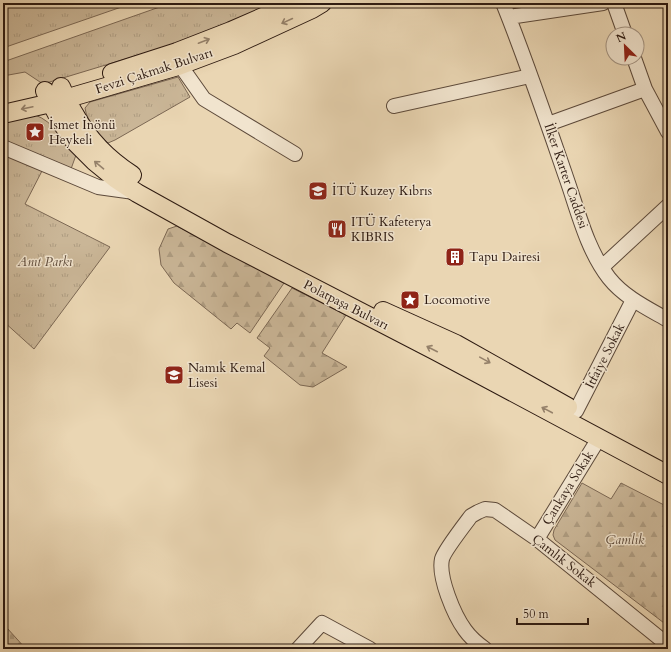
<svg xmlns="http://www.w3.org/2000/svg" width="671" height="652" font-family="Cardo,serif">
<style>
.grass{fill:url(#grass-tufts);stroke:#7c6854}
.forest{fill:url(#forest-firs);stroke:#7c6854}
.cemetery{fill:url(#cemetery-stones);stroke:#7c6854}
.lines{fill:none;stroke-linecap:round;stroke-linejoin:round}
.minor-casing{stroke:#5c493a;stroke-width:16}
.major-casing{stroke:#2d1a11;stroke-width:20}
.minor{stroke:#f1e4ce;stroke-width:14}
.major{stroke:#ead6b3;stroke-width:18}
.oneway{stroke:#95816a}
.labels{text-anchor:middle;dominant-baseline:central;stroke-width:3;stroke-linejoin:round;paint-order:stroke}
.street-label{font-size:13px;fill:#2d1a11;stroke:#f1e4ce}
.poi-label{font-size:13px;fill:#2d1a11;stroke:#f1e4ce;text-anchor:start}
.park-label{font-size:13px;font-style:italic;fill:#5c4939;stroke:#f1e4ce}
</style>
<defs>
<pattern id="grass-tufts" width="24" height="20" patternUnits="userSpaceOnUse"><rect width="24" height="20" fill="#cab697"/><path d="M3 7l-1-3M5 7V3M7 7l1-3M15 17l-1-3M17 17v-4M19 17l1-3" fill="none" stroke="#ae9c81"/></pattern>
<pattern id="forest-firs" width="22" height="20" patternUnits="userSpaceOnUse"><rect width="22" height="20" fill="#cab697"/><path d="M5 1l3.5 6h-7zM16 11l3.5 6h-7z" fill="#ae9c81"/></pattern>
<pattern id="cemetery-stones" width="16" height="16" patternUnits="userSpaceOnUse"><rect width="16" height="16" fill="#cab697"/><path d="M2 7V4a2 2 0 0 1 4 0v3zM10 15v-3a2 2 0 0 1 4 0v3z" fill="#ae9c81"/></pattern>
</defs>
<rect width="100%" height="100%" fill="#ead6b3"/>
<filter id="stains"><feTurbulence type="fractalNoise" baseFrequency=".005" numOctaves="4"/><feColorMatrix values="0 0 0 0 .2 0 0 0 0 .09 0 0 0 0 .02 0 0 0 .5 -.17"/></filter>
<radialGradient id="worn" r=".72"><stop offset=".6" stop-color="#630" stop-opacity="0"/><stop offset="1" stop-color="#630" stop-opacity=".3"/></radialGradient>
<!-- grass -->
<path class="grass" d="M 3,3 L 133,3 L 3,48 Z
M 171,3 L 275,3 L 208,34 L 43,84 L 25,72 L 3,76 L 3,62 Z
M 178,77 L 190,97 L 115,140 L 108,143 C 98,133 87,122 85,108 L 90,102 Z
M 35,115 C 53,121 64,141 76,155 L 71,169 L 3,142 L 3,123 Z
M 3,153 L 43,169 L 25,204 L 110,247 L 34,349 L 3,321 Z"/>
<!-- forest -->
<path class="forest" d="M 177,226 L 284,283 L 250,333 L 237,323 L 231,329 L 174,283 L 161,265 L 159,249 L 168,229 Z
M 292,288 L 346,315 L 322,353 L 347,367 L 313,387 L 300,385 L 264,356 L 270,348 L 257,338 Z
M 582,483 L 611,499 L 621,483 L 668,507 L 668,626 L 555,540 L 553,535 L 554,530 Z"/>
<!-- cemetery -->
<path class="cemetery" d="M 3,626 L 7,628 L 26,649 L 3,649 Z"/>
<g class="lines">
<defs>
<path id="minor" d="M 503,3 C 526,60 546,119 566,177 C 578,211 587,250 609,278 C 624,297 647,308 668,320
M 614,3 L 625,34
M 509,17 L 603,3
M 634,58 L 645,89 L 668,132
M 180,65 L 204,99 L 295,154
M 394,106 L 530,76
M 548,124 L 645,89
M 3,147 L 98,187 L 134,192
M 602,267 L 668,206
M 576,411 L 633,300
M 537,539 L 599,438
M 298,649 L 322,623 L 370,649
M 485,649 C 478,644 470,637 465,630 C 454,615 438,577 442,559 C 444,551 465,524 471,516 L 478,512 L 485,509 L 495,510 L 537,539 L 668,645"/>
<path id="major" d="M 112,73 L 177,52 L 231,31 L 295,3
M 61,87 C 65,96 69,106 75,115 C 88,139 109,160 132,175
M 45,91 L 61,122 L 75,142 L 94,161 L 116,179 L 137,193 L 227,243 L 436,351 L 668,475
M 3,114 L 51,103 L 178,66 L 234,45 L 312,9 L 322,3
M 383,311 L 456,344 L 568,407"/>
</defs>
<!-- minor casing -->
<use href="#minor" class="minor-casing"/>
<!-- major casing -->
<use href="#major" class="major-casing"/>
<!-- minor -->
<use href="#minor" class="minor"/>
<!-- major -->
<use href="#major" class="major"/>
</g>
<!-- one-way arrows -->
<defs><path id="oneway-shaft" d="M-6 0H5M1.5-3L5.5 0L1.5 3" fill="none" stroke-width="1.6" stroke-linecap="round" stroke-linejoin="round"/></defs>
<g class="oneway">
<use href="#oneway-shaft" transform="translate(287 21) rotate(155)"/>
<use href="#oneway-shaft" transform="translate(204 41) rotate(-21)"/>
<use href="#oneway-shaft" transform="translate(27 108) rotate(168)"/>
<use href="#oneway-shaft" transform="translate(99 165) rotate(-140)"/>
<use href="#oneway-shaft" transform="translate(432 349) rotate(-153)"/>
<use href="#oneway-shaft" transform="translate(485 360) rotate(29)"/>
<use href="#oneway-shaft" transform="translate(547 410) rotate(-152)"/>
</g>
<!-- icons -->
<defs>
<symbol id="sight-square" viewBox="-11 -11 22 22"><rect x="-9" y="-9" width="18" height="18" rx="4" fill="#8f2418" stroke="#f1e4ce"/><path d="M0-6L1.8-2.2L6-1.7L2.9 1.2L3.7 5.4L0 3.3L-3.7 5.4L-2.9 1.2L-6-1.7L-1.8-2.2Z" fill="#fff"/></symbol>
<symbol id="university-square" viewBox="-11 -11 22 22"><rect x="-9" y="-9" width="18" height="18" rx="4" fill="#8f2418" stroke="#f1e4ce"/><path d="M0-5L7-2L0 1L-7-2ZM-4 1L0 2.5L4 1V4Q0 6-4 4Z" fill="#fff"/></symbol>
<symbol id="restaurant-square" viewBox="-11 -11 22 22"><rect x="-9" y="-9" width="18" height="18" rx="4" fill="#8f2418" stroke="#f1e4ce"/><path d="M-5-6h1v4h1v-4h1v4h1v-4h1v5L-1.5 .5V6h-2V.5L-5-1ZM5-6V6H3V1.5H1.5Q1.5-4 5-6Z" fill="#fff"/></symbol>
<symbol id="building-square" viewBox="-11 -11 22 22"><rect x="-9" y="-9" width="18" height="18" rx="4" fill="#8f2418" stroke="#f1e4ce"/><path d="M-4-6H4V6H1V3H-1V6H-4ZM-2.5-4.3h1.7v1.8h-1.7ZM.8-4.3h1.7v1.8H.8ZM-2.5-1h1.7V.8h-1.7ZM.8-1h1.7V.8H.8Z" fill="#fff"/></symbol>
<symbol id="school-square" viewBox="-11 -11 22 22"><rect x="-9" y="-9" width="18" height="18" rx="4" fill="#8f2418" stroke="#f1e4ce"/><path d="M0-5L7-2L0 1L-7-2ZM-4 1L0 2.5L4 1V4Q0 6-4 4Z" fill="#fff"/></symbol>
</defs>
<g fill-rule="evenodd">
<use href="#sight-square" x="24" y="121" width="22" height="22"/>
<use href="#university-square" x="307" y="180" width="22" height="22"/>
<use href="#restaurant-square" x="326" y="218" width="22" height="22"/>
<use href="#building-square" x="444" y="246" width="22" height="22"/>
<use href="#sight-square" x="399" y="289" width="22" height="22"/>
<use href="#school-square" x="163" y="364" width="22" height="22"/>
</g>
<g class="labels">
<!-- street labels -->
<g class="street-label">
<text transform="translate(154 71) rotate(-18)">Fevzi Çakmak Bulvarı</text>
<text transform="translate(566 176) rotate(71)">İlker Karter Caddesi</text>
<text transform="translate(346 305) rotate(27)">Polatpaşa Bulvarı</text>
<text transform="translate(605 356) rotate(-63)">İtfaiye Sokak</text>
<text transform="translate(568 488) rotate(-58)">Çankaya Sokak</text>
<text transform="translate(564 561) rotate(38)">Çamlık Sokak</text>
</g>
<!-- poi labels -->
<g class="poi-label">
<text x="49" y="125">İsmet İnönü<tspan x="49" dy="15">Heykeli</tspan></text>
<text x="332" y="191">İTÜ Kuzey Kıbrıs</text>
<text x="351" y="222">ITÜ Kafeterya<tspan x="351" dy="15">KIBRIS</tspan></text>
<text x="469" y="257">Tapu Dairesi</text>
<text x="424" y="300">Locomotive</text>
<text x="188" y="368">Namık Kemal<tspan x="188" dy="15">Lisesi</tspan></text>
</g>
<!-- park labels -->
<g class="park-label">
<text x="45" y="262">Anıt Parkı</text>
<text x="625" y="540">Çamlık</text>
</g>
</g>
<!-- margin -->
<rect width="671" height="652" fill="none" stroke="#ead6b3" stroke-width="16"/>
<rect x="4" y="4" width="663" height="644" fill="none" stroke="#2d1a11" stroke-width="2"/>
<rect x="8" y="8" width="655" height="636" fill="none" stroke="#2d1a11"/>
<!-- north arrow -->
<g transform="translate(625 46) rotate(336)"><circle r="19" fill="#f1e4ce" stroke="#a39382"/>
<path d="M0-3L7 15L0 10L-7 15Z" fill="#8f2418"/>
<text y="-6" font-size="11" font-weight="bold" text-anchor="middle" fill="#2d1a11">N</text>
</g>
<!-- scale -->
<path d="M517 618v6h71v-6" fill="none" stroke="#2d1a11" stroke-width="2"/>
<text x="523" y="618" font-size="12" fill="#2d1a11" stroke="#f1e4ce" stroke-width="3" paint-order="stroke">50 m</text>
<rect width="100%" height="100%" filter="url(#stains)"/>
<rect width="100%" height="100%" fill="url(#worn)"/>
</svg>
